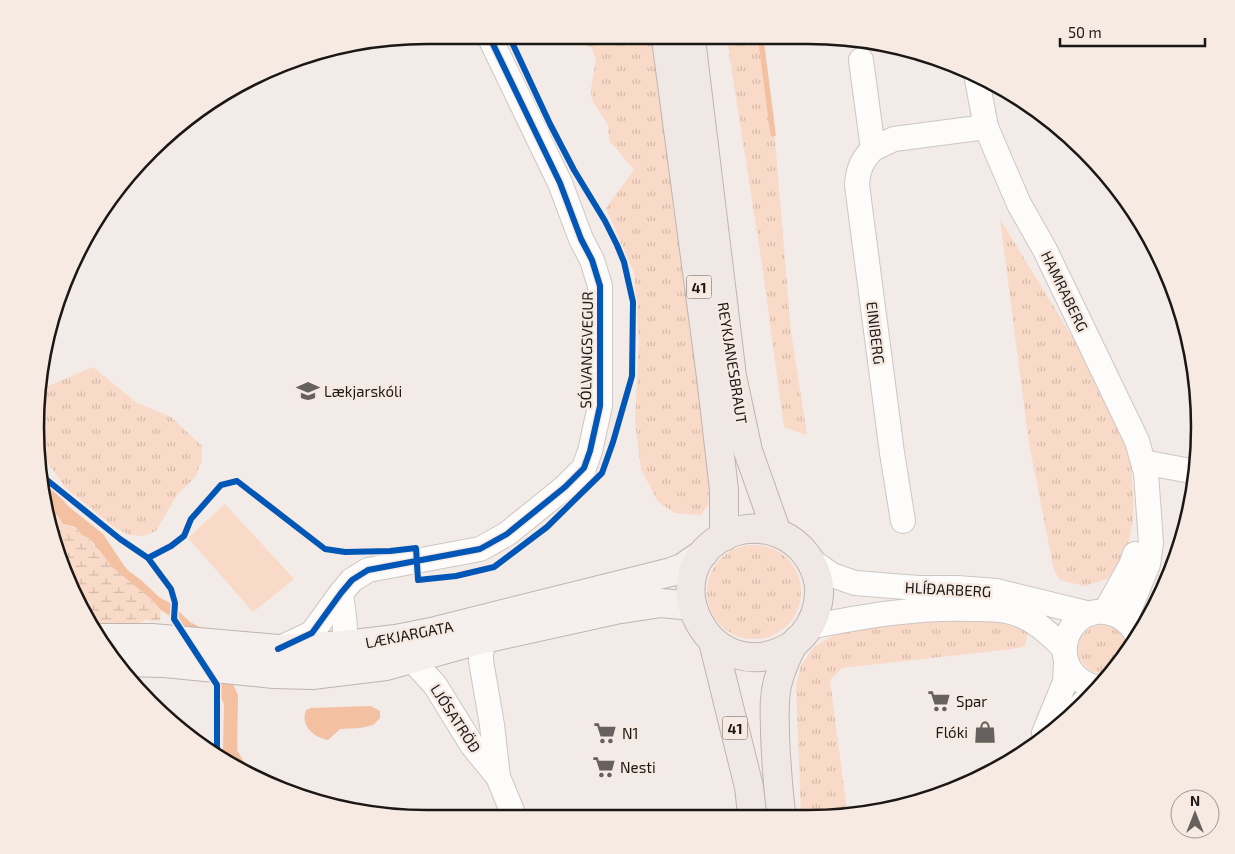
<svg xmlns="http://www.w3.org/2000/svg" width="1235" height="854" font-family="'Exo 2',sans-serif">
<style>
.grass{fill:url(#grass-tufts)}
.wetland{fill:url(#wetland-marsh)}
.pitch{fill:#f9d9c7}
.water{fill:#f3c0a1}
.lines{fill:none;stroke-linecap:round;stroke-linejoin:round}
.stream{stroke:#f3c0a1;stroke-width:5.5}
.minor-casing{stroke:#ccc7c4;stroke-width:26}
.major-casing{stroke:#bfb5af;stroke-width:30}
.highway-casing{stroke:#bfb5af;stroke-width:30}
.minor{stroke:#fdfcfb;stroke-width:24}
.major{stroke:#f5f0ed;stroke-width:28}
.highway{stroke:#f0e8e4;stroke-width:28}
.cycleway-casing{stroke:#f6eae3;stroke-width:9}
.cycleway{stroke:#0057b8;stroke-width:6}
.labels{text-anchor:middle;dominant-baseline:central;stroke-width:5;stroke-linejoin:round;paint-order:stroke}
.shield{fill:#f6eae3;stroke:#5d5653;stroke-width:1}
.shield-label{font-size:14px;font-weight:bold;fill:#1b1715}
.street-label{font-size:15px;fill:#1b1715;stroke:#f6eae3}
.poi-label{font-size:15px;fill:#1b1715;stroke:#f6eae3;text-anchor:start}
.rim{fill:none;stroke:#1b1715;stroke-width:2.5}
</style>
<defs>
<pattern id="grass-tufts" width="24" height="20" patternUnits="userSpaceOnUse" patternTransform="scale(1.25)"><rect width="24" height="20" fill="#f9d9c7"/><path d="M3 7l-1-3M5 7V3M7 7l1-3M15 17l-1-3M17 17v-4M19 17l1-3" fill="none" stroke="#d5baaa"/></pattern>
<pattern id="wetland-marsh" width="20" height="14" patternUnits="userSpaceOnUse" patternTransform="scale(1.25)"><rect width="20" height="14" fill="#f9d9c7"/><path d="M1 5h8M5 5V1M11 12h8M15 12V8" fill="none" stroke="#d5baaa"/></pattern>
</defs>
<rect width="100%" height="100%" fill="#f2ebe7"/>
<!-- grass -->
<path class="grass" d="M 548,37 L 657,39 L 677,189 L 709,484 L 708,505 L 701,515 L 675,513 L 658,502 L 641,469 L 635,422 L 639,340 L 634,273 L 606,208 L 634,170 L 609,140 L 608,125 L 592,100 L 591,89 L 596,59 L 591,47 L 561,38 L 540,41 Z
M 727,40 L 762,40 L 775,140 L 791,332 L 807,435 L 784,427 L 761,258 Z
M 1000,219 L 1074,340 L 1130,454 L 1133,493 L 1133,520 L 1128,546 L 1119,568 L 1107,579 L 1085,586 L 1060,580 L 1054,570 L 1029,444 Z
M 93,367 L 137,403 L 171,417 L 202,446 L 202,461 L 195,477 L 177,495 L 156,531 L 143,536 L 129,535 L 114,527 L 66,488 L 41,453 L 39,390 Z
M707 592a47 47 0 1 1 94 0a47 47 0 1 1-94 0Z
M 953,617 L 1018,625 L 1028,632 L 1025,646 L 1012,649 L 842,668 L 830,680 L 847,812 L 801,813 L 796,686 L 801,666 L 814,647 L 837,633 L 882,621 Z
M1078 649a24 24 0 1 1 48 0a24 24 0 1 1-48 0Z"/>
<!-- wetland -->
<path class="wetland" d="M 42,501 L 51,509 L 55,510 L 65,526 C 77,526 80,535 89,538 L 96,549 L 100,551 L 112,567 L 151,599 L 161,610 L 160,621 L 144,620 L 140,623 L 94,626 L 76,601 Z"/>
<!-- pitch -->
<path class="pitch" d="M 225,504 L 294,579 L 253,612 L 188,538 Z"/>
<!-- water -->
<path class="water" d="M 42,481 L 62,499 L 68,506 L 103,534 L 125,567 L 130,572 L 141,580 L 159,597 L 170,603 L 190,622 L 205,630 L 222,660 L 238,695 L 237,750 L 244,762 L 286,785 L 297,795 L 277,789 L 241,770 L 228,760 L 223,750 L 224,704 L 220,695 L 219,685 L 210,671 L 186,627 L 161,610 L 151,599 L 112,567 L 100,551 L 95,547 L 95,545 L 89,538 L 82,535 L 75,527 L 63,524 L 55,510 L 47,506 L 42,501 Z
M 371,706 L 380,711 L 380,718 L 373,725 L 360,728 L 340,729 L 328,740 C 314,737 300,726 306,710 L 311,708 Z"/>
<g class="lines">
<!-- stream -->
<path class="stream" d="M 761,40 L 773,134"/>
<defs>
<path id="minor" d="M 861,60 L 873,149 C 862,160 858,169 857,185 L 892,453 L 903,521
M 976,74 L 986,127 L 1019,204 L 1045,250 L 1137,441 L 1146,473 L 1151,543 L 1148,564 L 1125,620
M 873,149 L 894,139 L 986,127
M 1143,462 L 1196,472
M 809,559 L 832,575 L 855,583 L 918,588 L 957,588 L 996,591 L 1090,614
M 1105,612 L 1131,565 L 1135,554
M 809,627 C 864,616 917,607 973,609 C 989,609 1007,609 1022,616 C 1039,623 1051,636 1064,648
M 485,638 L 481,653 L 481,661 L 492,725 L 498,777
M 282,647 L 312,633 L 341,593 L 352,580 L 368,570 L 480,549 L 507,534 L 565,487 L 584,468 L 590,451 L 600,406 L 600,286 L 592,260 L 581,239 L 560,183 L 489,36
M 412,660 L 435,685 L 472,745 L 498,777 L 515,818
M 337,661 C 351,646 343,612 341,593
M 1098,688 C 1042,674 1064,602 1110,613 C 1124,616 1132,625 1138,637
M 1074,712 L 1098,689
M 1044,733 L 1065,682 L 1066,663"/>
<path id="major" d="M 103,638 L 152,638 L 278,649 L 345,645 L 396,639 L 431,632 L 671,572 L 682,568 L 704,553
M 120,662 L 165,663 L 274,674 L 312,675 L 386,666 L 475,641 L 615,610 L 661,603 L 692,606"/>
<path id="highway" d="M 666,39 L 711,377 L 724,490 L 724,537
M 691,39 L 732,376 L 748,451 L 777,533
M 713,642 L 749,787 L 752,814
M 781,813 C 778,787 776,760 775,734 C 775,716 773,699 778,681 C 781,670 787,656 792,646 C 795,642 799,639 803,635 C 814,622 820,604 819,586 C 816,563 801,543 780,534 C 763,527 745,527 728,534 C 647,572 711,696 793,645"/>
</defs>
<!-- minor casing -->
<use href="#minor" class="minor-casing"/>
<!-- major casing -->
<use href="#major" class="major-casing"/>
<!-- highway casing -->
<use href="#highway" class="highway-casing"/>
<!-- minor -->
<use href="#minor" class="minor"/>
<!-- major -->
<use href="#major" class="major"/>
<!-- highway -->
<use href="#highway" class="highway"/>
<defs>
<path id="cycleway" d="M 42,476 L 120,539 L 148,558 L 171,589 L 175,603 L 174,619 L 217,685 L 217,757
M 148,558 L 171,546 L 184,536 L 191,519 L 221,485 L 237,481 L 325,549 L 345,552 L 390,551 L 416,548 L 418,580 L 456,576 L 494,567 L 547,527 L 602,473 L 613,442 L 632,376 L 633,302 L 624,262 L 617,245 L 605,221 L 574,170 L 550,124 L 509,36
M 278,649 L 312,633 L 341,593 L 352,580 L 368,570 L 480,549 L 507,534 L 565,487 L 584,468 L 590,451 L 600,406 L 600,286 L 592,260 L 581,239 L 560,183 L 489,36"/>
</defs>
<!-- cycleway casing -->
<use href="#cycleway" class="cycleway-casing"/>
<!-- cycleway -->
<use href="#cycleway" class="cycleway"/>
</g>
<!-- icons -->
<defs>
<symbol id="school-bare" viewBox="-9 -9 18 18"><path d="M0-5L7-2L0 1L-7-2ZM-4 1L0 2.5L4 1V4Q0 6-4 4Z" fill="#66615e" stroke="#f6eae3" stroke-width="2.5" paint-order="stroke"/></symbol>
<symbol id="supermarket-bare" viewBox="-9 -9 18 18"><path d="M-6-5.5h2.5l.6 2H6L4.5 2H-2.5L-4.4-4H-6ZM-1.5 3.2a1.3 1.3 0 1 0 .1 0ZM3 3.2a1.3 1.3 0 1 0 .1 0Z" fill="#66615e" stroke="#f6eae3" stroke-width="2.5" paint-order="stroke"/></symbol>
<symbol id="shop-bare" viewBox="-9 -9 18 18"><path d="M-5-2.5h2.3a2.7 3.5 0 0 1 5.4 0H5L5.5 6h-11ZM-1.5-2.5h3a1.5 2.3 0 0 0-3 0Z" fill="#66615e" stroke="#f6eae3" stroke-width="2.5" paint-order="stroke"/></symbol>
</defs>
<g fill-rule="evenodd">
<use href="#school-bare" x="292" y="375" width="32" height="32"/>
<use href="#supermarket-bare" x="923" y="685" width="32" height="32"/>
<use href="#shop-bare" x="969" y="716" width="32" height="32"/>
<use href="#supermarket-bare" x="589" y="717" width="32" height="32"/>
<use href="#supermarket-bare" x="588" y="751" width="32" height="32"/>
</g>
<g class="labels">
<!-- shield labels -->
<g class="shield">
<rect x="686.5" y="275.5" width="25" height="23" rx="4"/>
<rect x="722.5" y="716.5" width="25" height="23" rx="4"/>
</g>
<g class="shield-label">
<text x="699" y="287">41</text>
<text x="735" y="728">41</text>
</g>
<!-- street labels -->
<g class="street-label">
<text transform="translate(1065 291) rotate(64)">HAMRABERG</text>
<text transform="translate(876 333) rotate(83)">EINIBERG</text>
<text transform="translate(586 350) rotate(-89)">SÓLVANGSVEGUR</text>
<text transform="translate(733 363) rotate(81)">REYKJANESBRAUT</text>
<text transform="translate(948 589) rotate(3)">HLÍÐARBERG</text>
<text transform="translate(409 634) rotate(-11)">LÆKJARGATA</text>
<text transform="translate(456 718) rotate(57)">LJÓSATRÖÐ</text>
</g>
<!-- poi labels -->
<g class="poi-label">
<text x="324" y="391">Lækjarskóli</text>
<text x="956" y="701">Spar</text>
<text x="968" y="732" text-anchor="end">Flóki</text>
<text x="622" y="733">N1</text>
<text x="620" y="767">Nesti</text>
</g>
</g>
<!-- crop -->
<path d="M0 0H1235V854H0ZM427 44H808A383 383 0 0 1 1191 427V427A383 383 0 0 1 808 810H427A383 383 0 0 1 44 427V427A383 383 0 0 1 427 44Z" fill="#f6eae3" fill-rule="evenodd"/>
<path class="rim" d="M427 44H808A383 383 0 0 1 1191 427V427A383 383 0 0 1 808 810H427A383 383 0 0 1 44 427V427A383 383 0 0 1 427 44Z"/>
<!-- north arrow -->
<g transform="translate(1195 814)"><circle r="24" fill="#f6eae3" stroke="#9e9691"/>
<path d="M0-4L9 19L0 12L-9 19Z" fill="#66615e"/>
<text y="-8" font-size="14" font-weight="bold" text-anchor="middle" fill="#1b1715">N</text>
</g>
<!-- scale -->
<path d="M1060 38v8h145v-8" fill="none" stroke="#1b1715" stroke-width="2.5"/>
<text x="1068" y="38" font-size="15" fill="#1b1715" stroke="#f6eae3" stroke-width="4" paint-order="stroke">50 m</text>
</svg>
